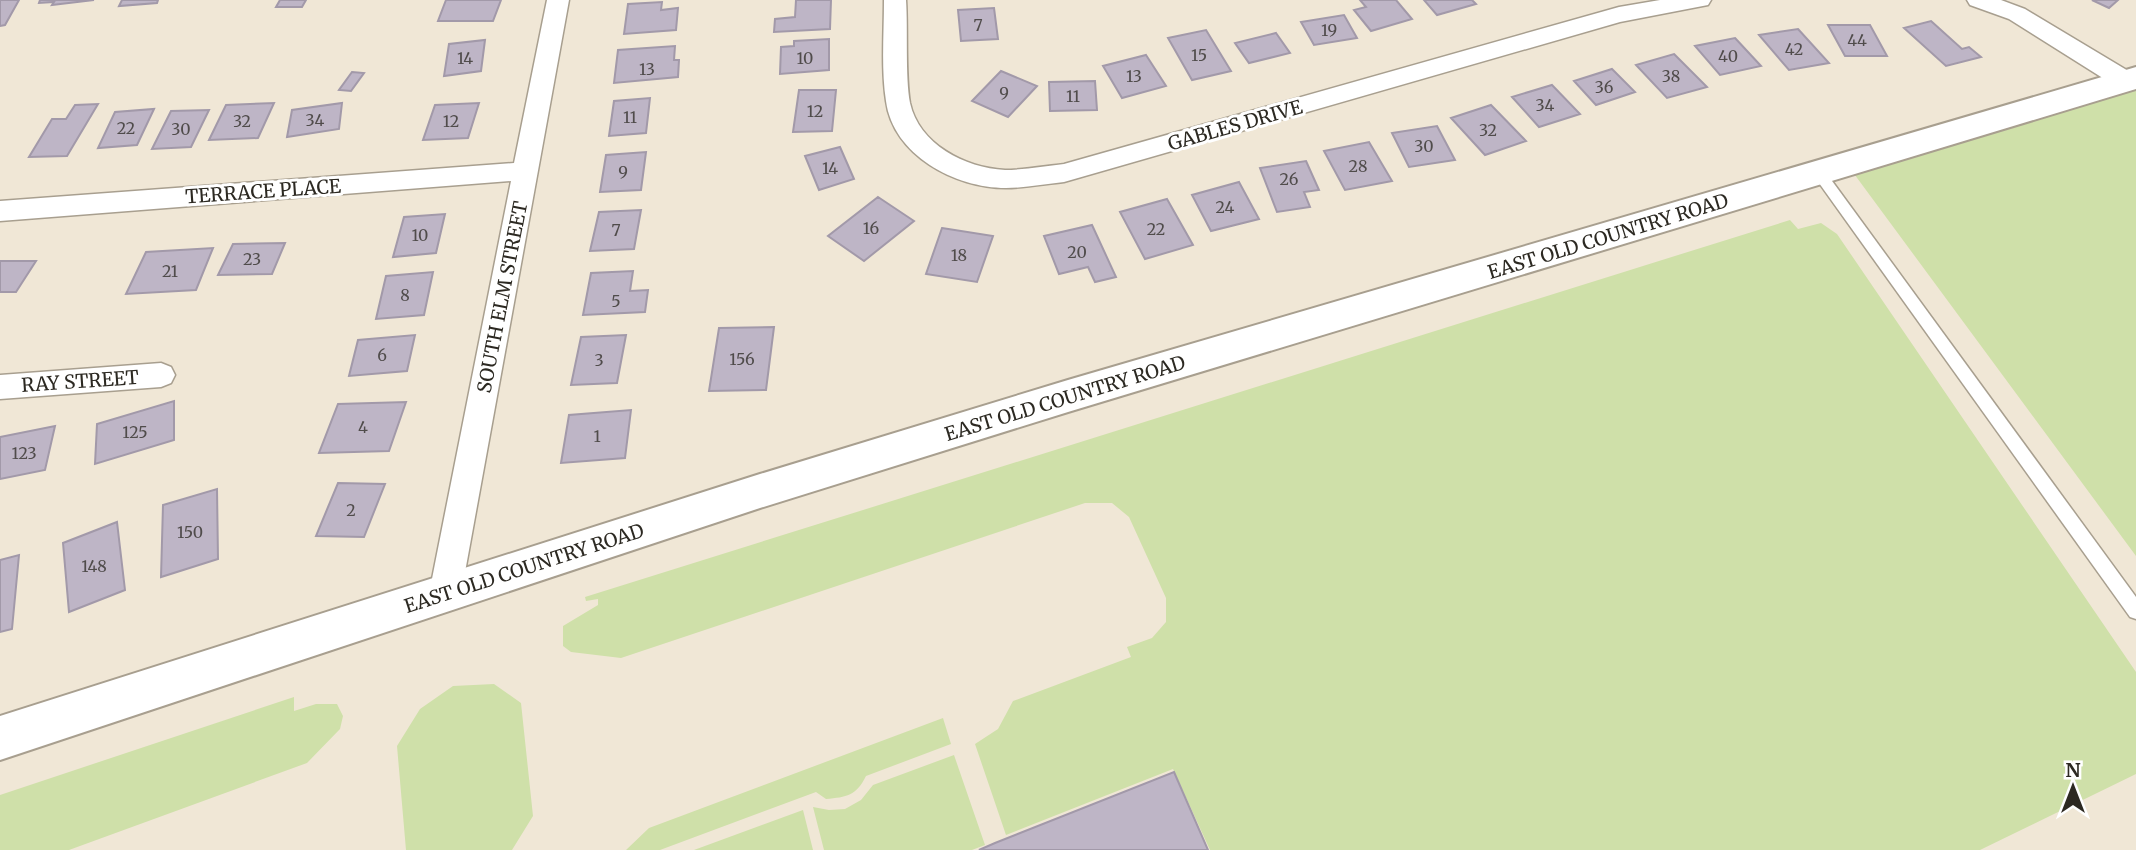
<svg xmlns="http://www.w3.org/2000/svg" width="2136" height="850" font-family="Merriweather,serif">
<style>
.green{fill:#cfe0a9}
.building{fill:#beb5c6;stroke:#a299a9;stroke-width:2}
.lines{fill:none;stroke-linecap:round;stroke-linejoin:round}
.service-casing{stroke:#a89f8f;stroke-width:3}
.minor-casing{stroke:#a89f8f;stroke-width:3}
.primary-casing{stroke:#a89f8f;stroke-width:4}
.service{fill:#fff;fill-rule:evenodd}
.minor{fill:#fff;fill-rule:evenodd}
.primary{fill:#fff;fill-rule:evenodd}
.labels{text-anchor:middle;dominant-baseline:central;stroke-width:6;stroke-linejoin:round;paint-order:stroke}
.number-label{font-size:16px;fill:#504c4b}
.street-label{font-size:19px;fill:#2c2922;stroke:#fff}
</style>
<rect width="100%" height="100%" fill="#f0e7d6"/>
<!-- green -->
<path class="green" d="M 2136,80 L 2136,556 L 1849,167 Z
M 1790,220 L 1798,229 L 1821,223 L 1837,234 L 2136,672 L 2136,774 L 1980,850 L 1210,850 L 1173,769 L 1006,835 L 975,744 L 998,729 L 1013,701 L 1131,657 L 1127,647 L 1152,638 L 1166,622 L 1166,598 L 1129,517 L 1112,503 L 1085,503 L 621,658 L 571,652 L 563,646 L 563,626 L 598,605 L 598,599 L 586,601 L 585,597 Z
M 494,684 L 521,703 L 533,816 L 512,850 L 406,850 L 397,746 L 420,709 L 453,686 Z
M 294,697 L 294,711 L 316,704 L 337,704 L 343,716 L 340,729 L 307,763 L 69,850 L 0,850 L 0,795 Z
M 943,718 L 951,744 L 866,776 C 856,796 847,797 826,799 L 816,792 L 660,850 L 626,850 L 649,828 Z
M 954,755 L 985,845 L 972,850 L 824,850 L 813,807 L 829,810 L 845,809 L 861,800 L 873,785 Z
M 803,810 L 813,850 L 694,850 Z"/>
<!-- building -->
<path class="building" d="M 0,0 L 19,0 L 5,25 L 0,26 Z
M 40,0 L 94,0 L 52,5 L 54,2 L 39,3 Z
M 122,0 L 158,0 L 157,3 L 119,6 Z
M 280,0 L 306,0 L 302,7 L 276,7 Z
M 446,0 L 501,0 L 493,21 L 438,21 Z
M 796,0 L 831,0 L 830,29 L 774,32 L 775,19 L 795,17 Z
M 1360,0 L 1396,0 L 1412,19 L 1371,31 L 1354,10 L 1366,7 Z
M 1424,0 L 1472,0 L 1476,4 L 1437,15 Z
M 2092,0 L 2118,0 L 2109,8 Z
M 662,2 L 661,10 L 678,8 L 676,30 L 624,34 L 628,4 Z
M 994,8 L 998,39 L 961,41 L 958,10 Z
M 1344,15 L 1357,38 L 1314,45 L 1301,22 Z
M 1931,21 L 1962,49 L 1969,47 L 1981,57 L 1946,66 L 1904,28 Z
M 1828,25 L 1870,25 L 1887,56 L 1845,56 Z
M 1798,29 L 1829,63 L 1789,70 L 1759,35 Z
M 1206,30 L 1231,71 L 1192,80 L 1168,38 Z
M 1276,33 L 1290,53 L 1249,63 L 1235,43 Z
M 1735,38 L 1761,66 L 1720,75 L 1695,46 Z
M 829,39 L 829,70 L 780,74 L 781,47 L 794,46 L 794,41 Z
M 485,40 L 481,71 L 444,76 L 449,44 Z
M 675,46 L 674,60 L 679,60 L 678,77 L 614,83 L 618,50 Z
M 1674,54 L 1707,87 L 1667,98 L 1636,65 Z
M 1146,55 L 1166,86 L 1122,98 L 1103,66 Z
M 1612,69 L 1635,92 L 1596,105 L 1574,81 Z
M 1001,71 L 1037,86 L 1008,117 L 972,101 Z
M 352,72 L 364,73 L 351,91 L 339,90 Z
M 1095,81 L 1097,110 L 1050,111 L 1049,82 Z
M 1552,85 L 1580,114 L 1539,127 L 1512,97 Z
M 799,90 L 836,90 L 832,131 L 793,132 Z
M 650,98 L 646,133 L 609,136 L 614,101 Z
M 274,103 L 258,138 L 209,140 L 226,105 Z
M 342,103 L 339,129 L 287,137 L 292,110 Z
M 479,103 L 468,138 L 423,140 L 435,105 Z
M 98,104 L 67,156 L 29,157 L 52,119 L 66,119 L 75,105 Z
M 1491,105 L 1526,141 L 1485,155 L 1451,118 Z
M 154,109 L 137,145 L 98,148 L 115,112 Z
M 209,110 L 191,147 L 152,149 L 171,111 Z
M 1437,126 L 1455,160 L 1409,167 L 1392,133 Z
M 1369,142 L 1392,181 L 1345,190 L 1324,151 Z
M 840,147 L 854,179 L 819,190 L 805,156 Z
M 646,152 L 641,190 L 600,192 L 606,155 Z
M 1306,161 L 1319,190 L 1304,192 L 1310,207 L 1277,212 L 1260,168 Z
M 1239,182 L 1259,219 L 1211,231 L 1192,195 Z
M 878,197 L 914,221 L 864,261 L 828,236 Z
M 1167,199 L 1193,245 L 1145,259 L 1120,212 Z
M 641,210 L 634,249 L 590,251 L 599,212 Z
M 445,214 L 436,253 L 393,257 L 404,217 Z
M 1092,225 L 1116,277 L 1095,282 L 1088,267 L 1059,274 L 1044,236 Z
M 942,228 L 993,236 L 977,282 L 926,274 Z
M 285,243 L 272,274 L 218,275 L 233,244 Z
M 213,248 L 196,290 L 126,294 L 146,252 Z
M 0,261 L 36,261 L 16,292 L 0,292 Z
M 633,271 L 630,291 L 648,290 L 645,312 L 583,315 L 591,273 Z
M 433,272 L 424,315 L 376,319 L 386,276 Z
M 774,327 L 766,390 L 709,391 L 719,328 Z
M 415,335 L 407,371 L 349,376 L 358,340 Z
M 626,335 L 617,383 L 571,385 L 581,337 Z
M 174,401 L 174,440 L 95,464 L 97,424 Z
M 406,402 L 389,451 L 319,453 L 338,404 Z
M 631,410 L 625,458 L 561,463 L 569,415 Z
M 55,426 L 45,470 L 0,479 L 0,437 Z
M 338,483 L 385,484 L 364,537 L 316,536 Z
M 217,489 L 218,559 L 161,577 L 163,505 Z
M 117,522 L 125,590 L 69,612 L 63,543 Z
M 19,555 L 12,629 L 0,632 L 0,560 Z
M 1174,772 L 1208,850 L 979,850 L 995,843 Z"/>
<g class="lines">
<defs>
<path id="service" d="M 1819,168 L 1824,170 L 2136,597 L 2136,619 L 2130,617 L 1814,176 L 1812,173 Z"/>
<path id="minor" d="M 547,0 L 569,0 L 461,594 L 456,605 L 445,609 L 434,605 L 429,594 L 511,181 L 0,221 L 0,201 L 514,163 Z
M 884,0 L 906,0 C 908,29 905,76 910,103 C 919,144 965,168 1005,170 C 1024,170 1045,166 1064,164 L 1619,7 L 1660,0 L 1711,0 L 1708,5 L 1620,22 L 1064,182 C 1045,184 1025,188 1006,188 C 955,188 893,155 886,101 C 881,69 884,33 884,0 Z
M 1967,0 L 2001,0 L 2025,9 L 2135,75 L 2136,84 L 2126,89 L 2117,87 L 2009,19 L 1970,5 Z
M 161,363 L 171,367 L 175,375 L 171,383 L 161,387 L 0,399 L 0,375 Z"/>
<path id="primary" d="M 2136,67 L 2136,89 L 1068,412 L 760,508 L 0,760 L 0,716 L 760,474 L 1068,380 Z"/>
</defs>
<!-- service casing -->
<use href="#service" class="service-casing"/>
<!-- minor casing -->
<use href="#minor" class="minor-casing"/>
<!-- primary casing -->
<use href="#primary" class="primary-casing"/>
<!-- service -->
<use href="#service" class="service"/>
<!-- minor -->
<use href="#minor" class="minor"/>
<!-- primary -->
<use href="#primary" class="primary"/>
</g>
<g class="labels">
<!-- number labels -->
<g class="number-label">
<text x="978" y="25">7</text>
<text x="1329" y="30">19</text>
<text x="1857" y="40">44</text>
<text x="1794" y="49">42</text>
<text x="1199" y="55">15</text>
<text x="1728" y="56">40</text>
<text x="465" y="58">14</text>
<text x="805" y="58">10</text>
<text x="647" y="69">13</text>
<text x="1134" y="76">13</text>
<text x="1671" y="76">38</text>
<text x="1604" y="87">36</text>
<text x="1004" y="93">9</text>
<text x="1073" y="96">11</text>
<text x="1545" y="105">34</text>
<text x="815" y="111">12</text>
<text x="630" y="117">11</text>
<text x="315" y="120">34</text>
<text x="242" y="121">32</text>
<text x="451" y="121">12</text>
<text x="126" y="128">22</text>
<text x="181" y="129">30</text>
<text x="1488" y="130">32</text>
<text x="1424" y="146">30</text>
<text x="1358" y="166">28</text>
<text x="830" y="168">14</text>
<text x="623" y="172">9</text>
<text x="1289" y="179">26</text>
<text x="1225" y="207">24</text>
<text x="871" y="228">16</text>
<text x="1156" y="229">22</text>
<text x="616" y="230">7</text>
<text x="420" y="235">10</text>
<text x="1077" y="252">20</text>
<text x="959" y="255">18</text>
<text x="252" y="259">23</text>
<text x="170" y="271">21</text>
<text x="405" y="295">8</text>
<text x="616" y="301">5</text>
<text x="382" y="355">6</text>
<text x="742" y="359">156</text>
<text x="599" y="360">3</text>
<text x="363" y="427">4</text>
<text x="135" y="432">125</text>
<text x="597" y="436">1</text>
<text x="24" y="453">123</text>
<text x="351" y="510">2</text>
<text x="190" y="532">150</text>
<text x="94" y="566">148</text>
</g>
<!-- street labels -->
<g class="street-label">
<text transform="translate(1235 125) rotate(-16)">GABLES DRIVE</text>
<text transform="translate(263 191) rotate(-4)">TERRACE PLACE</text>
<text transform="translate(1608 236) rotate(-17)">EAST OLD COUNTRY ROAD</text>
<text transform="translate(502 297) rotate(-79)">SOUTH ELM STREET</text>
<text transform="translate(80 381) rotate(-4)">RAY STREET</text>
<text transform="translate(1065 398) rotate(-17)">EAST OLD COUNTRY ROAD</text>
<text transform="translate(524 568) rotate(-18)">EAST OLD COUNTRY ROAD</text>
</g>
</g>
<!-- north arrow -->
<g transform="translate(2073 787)" stroke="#ffffff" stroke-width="5" paint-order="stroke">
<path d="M0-5L12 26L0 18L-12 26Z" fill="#2c2922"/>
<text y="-10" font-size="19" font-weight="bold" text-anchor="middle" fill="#2c2922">N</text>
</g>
</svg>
